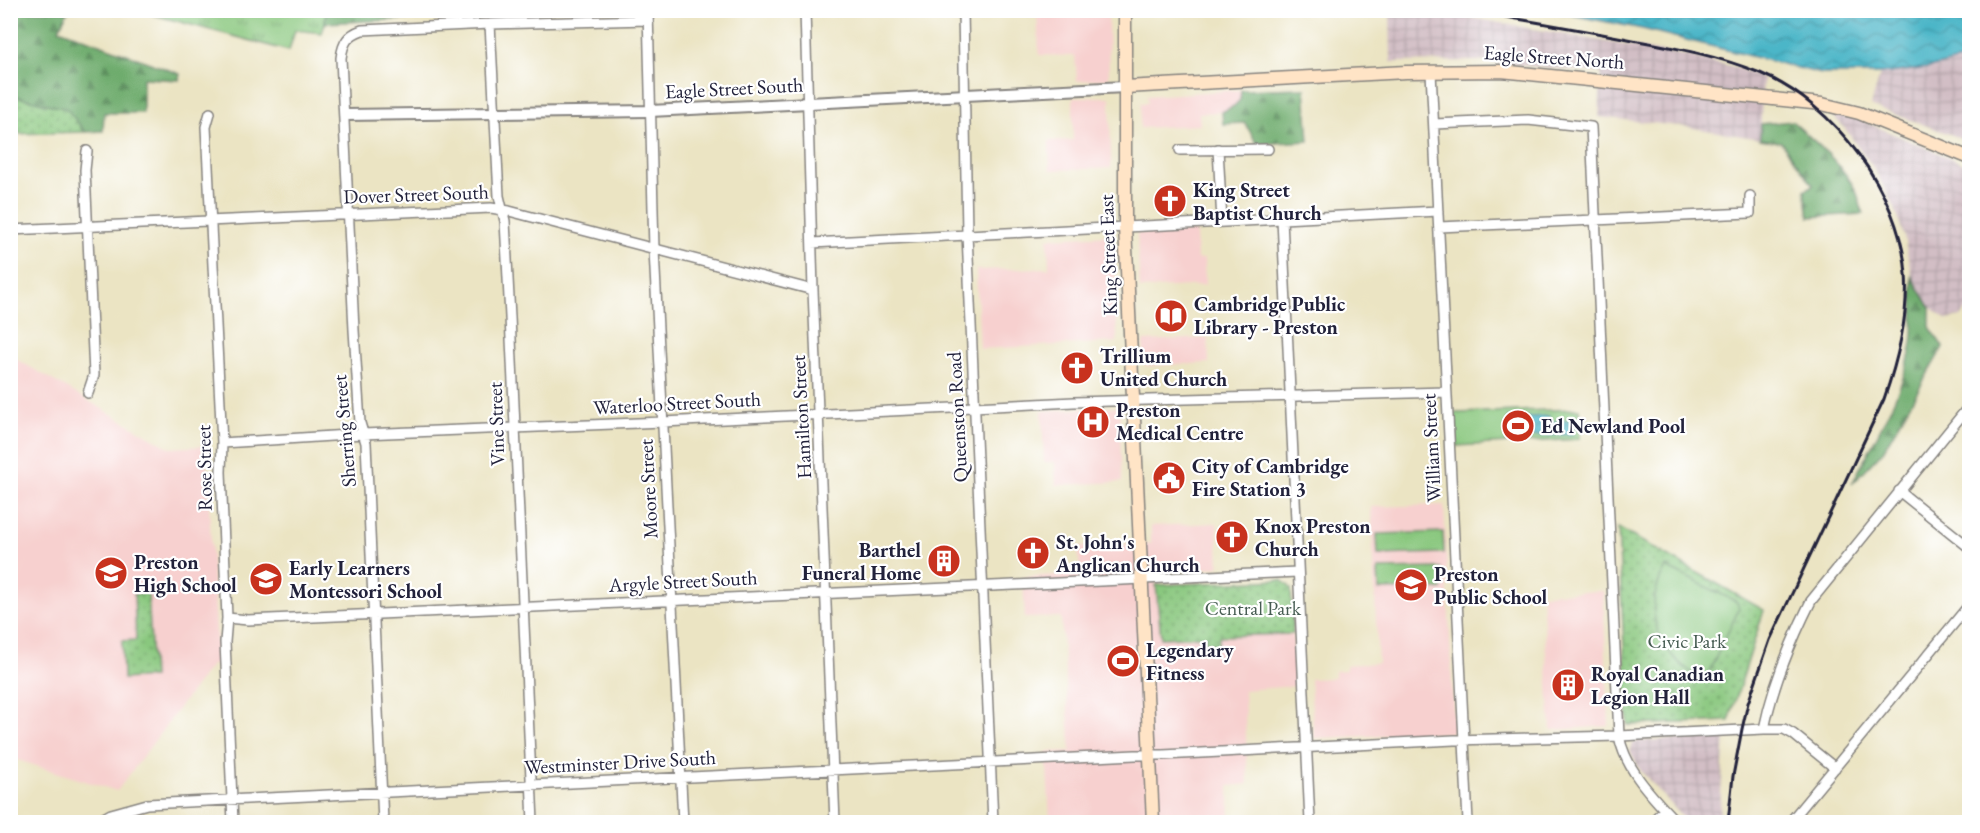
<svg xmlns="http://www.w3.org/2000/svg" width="1980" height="833" font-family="'EB Garamond',serif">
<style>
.built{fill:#f7d0cf}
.industrial{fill:url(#industrial-grid)}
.grass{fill:url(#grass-tufts);stroke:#56745c;stroke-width:1.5}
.forest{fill:url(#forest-firs);stroke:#486754;stroke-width:1.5}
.park{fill:url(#park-dots);stroke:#56745c;stroke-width:1.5}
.pitch{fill:#89c77e;stroke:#56745c;stroke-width:1.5}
.water{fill:url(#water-waves);stroke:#366c82;stroke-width:1.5}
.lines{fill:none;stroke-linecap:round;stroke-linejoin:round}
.minor-casing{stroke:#86837f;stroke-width:12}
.tertiary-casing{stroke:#86837f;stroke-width:14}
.secondary-casing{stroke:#86837f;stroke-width:15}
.minor{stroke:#fff;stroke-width:9}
.tertiary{stroke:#fff;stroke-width:10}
.secondary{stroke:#ffe4c6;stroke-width:12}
.rail{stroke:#22223b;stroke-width:3}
.labels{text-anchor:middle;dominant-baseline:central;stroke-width:4.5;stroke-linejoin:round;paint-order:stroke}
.street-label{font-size:20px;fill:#22223b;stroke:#fff}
.poi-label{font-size:20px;font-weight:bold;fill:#22223b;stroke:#fff;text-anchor:start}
.park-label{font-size:20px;fill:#465c52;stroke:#fff}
</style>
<defs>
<pattern id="industrial-grid" width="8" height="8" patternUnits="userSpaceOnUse" patternTransform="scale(1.5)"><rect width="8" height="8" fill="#d2bec5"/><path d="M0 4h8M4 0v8" fill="none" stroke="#b4a3aa"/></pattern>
<pattern id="grass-tufts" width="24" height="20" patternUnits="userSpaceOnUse" patternTransform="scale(1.5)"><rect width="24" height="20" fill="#89c77e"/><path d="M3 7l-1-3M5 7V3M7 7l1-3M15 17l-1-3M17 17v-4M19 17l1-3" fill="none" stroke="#70a168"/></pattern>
<pattern id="forest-firs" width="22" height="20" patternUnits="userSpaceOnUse" patternTransform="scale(1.5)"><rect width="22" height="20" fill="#6eac6d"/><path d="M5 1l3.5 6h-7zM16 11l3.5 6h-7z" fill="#5a8c5b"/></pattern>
<pattern id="park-dots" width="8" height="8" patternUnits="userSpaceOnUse" patternTransform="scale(1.5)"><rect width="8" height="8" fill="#89c77e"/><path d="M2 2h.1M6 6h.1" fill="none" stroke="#70a168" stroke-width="1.8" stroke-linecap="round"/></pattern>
<pattern id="water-waves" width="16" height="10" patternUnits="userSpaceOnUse" patternTransform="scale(1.5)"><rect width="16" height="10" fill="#4bb6c8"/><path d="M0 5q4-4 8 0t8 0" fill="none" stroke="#3e94a4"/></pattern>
</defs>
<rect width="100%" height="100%" fill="#fff"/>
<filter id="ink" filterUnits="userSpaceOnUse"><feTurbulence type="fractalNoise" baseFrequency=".0167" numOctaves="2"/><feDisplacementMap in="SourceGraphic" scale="12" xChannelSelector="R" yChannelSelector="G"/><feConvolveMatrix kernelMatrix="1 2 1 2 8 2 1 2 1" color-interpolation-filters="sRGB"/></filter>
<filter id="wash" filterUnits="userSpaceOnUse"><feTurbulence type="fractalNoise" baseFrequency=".008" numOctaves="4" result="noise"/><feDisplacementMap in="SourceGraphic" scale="24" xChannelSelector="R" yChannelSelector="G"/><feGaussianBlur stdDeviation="1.35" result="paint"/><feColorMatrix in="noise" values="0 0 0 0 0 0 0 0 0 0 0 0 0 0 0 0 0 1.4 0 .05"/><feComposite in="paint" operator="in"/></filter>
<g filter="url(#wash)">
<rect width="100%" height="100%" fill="#ebe4c3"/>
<!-- built -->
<path class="built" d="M 1037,11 L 1108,11 L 1109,79 L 1077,81 L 1075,56 L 1039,55 Z
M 1241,90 L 1240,100 L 1234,106 L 1222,112 L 1199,113 L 1200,125 L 1140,128 L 1141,103 L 1148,103 L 1147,96 Z
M 1073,97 L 1110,97 L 1111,168 L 1050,170 L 1049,141 L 1073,140 Z
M 1196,231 L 1197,259 L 1204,259 L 1205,285 L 1140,289 L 1137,233 Z
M 1114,235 L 1117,342 L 980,349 L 976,270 L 1049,268 L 1048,238 Z
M 1208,338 L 1209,363 L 1145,366 L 1143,341 Z
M 11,356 L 170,448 L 208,446 L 207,468 L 218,664 L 212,664 L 117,791 L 11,758 Z
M 1119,407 L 1122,482 L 1056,485 L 1055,462 L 1044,462 L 1042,411 Z
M 1444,505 L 1454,730 L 1449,733 L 1314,738 L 1310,679 L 1335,678 L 1335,671 L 1346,670 L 1346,665 L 1378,663 L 1371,507 Z
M 1217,523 L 1219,567 L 1155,572 L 1161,638 L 1293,634 L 1296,686 L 1244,690 L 1248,784 L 1229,786 L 1230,822 L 1045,822 L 1050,821 L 1046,752 L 1071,751 L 1061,617 L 1025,618 L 1023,577 L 1080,574 L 1078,547 L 1151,544 L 1151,526 Z
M 1603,591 L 1609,726 L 1551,730 L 1542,594 Z"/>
<!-- industrial -->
<path class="industrial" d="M 1390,11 L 1421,11 L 1461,16 L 1693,57 L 1734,67 L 1763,78 L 1760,139 L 1687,127 L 1599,117 L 1601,73 L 1477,61 L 1391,62 Z
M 1969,58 L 1969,141 L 1871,106 L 1880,74 L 1928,68 Z
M 1828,111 L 1856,118 L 1969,166 L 1969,307 L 1961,317 L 1947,320 L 1930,307 L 1912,277 L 1904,237 L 1895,208 L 1873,167 L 1846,130 Z
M 1725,737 L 1719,822 L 1687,822 L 1640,770 L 1630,751 L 1633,743 L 1639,741 Z"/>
<!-- grass -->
<path class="grass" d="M 139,11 L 326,11 L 325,23 L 322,33 L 295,30 L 289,51 Z"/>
<!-- forest -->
<path class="forest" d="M 10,11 L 68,11 L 59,29 L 180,74 L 179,80 L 143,78 L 143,113 L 104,113 L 103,131 L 85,132 L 66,109 L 11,95 Z
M 326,11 L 437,11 L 438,18 L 325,23 Z
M 1305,88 L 1309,141 L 1257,144 L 1245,123 L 1223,124 L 1222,112 L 1234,106 L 1240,100 L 1241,90 Z
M 1792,121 C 1815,142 1842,163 1856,191 C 1859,198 1861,207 1863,214 L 1809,217 L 1805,190 L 1813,185 L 1781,142 L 1760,139 L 1761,124 Z
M 1912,277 L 1930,307 L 1930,327 L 1943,347 L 1883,451 L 1852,484 C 1874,439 1909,384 1913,334 C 1914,315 1912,296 1912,277 Z"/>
<!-- park -->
<path class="park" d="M 10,95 L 67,109 L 85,132 L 11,134 Z
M 1618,528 L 1764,610 L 1729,721 L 1628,725 Z
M 1281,580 L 1288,585 L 1291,589 L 1293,634 L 1219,636 L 1218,647 L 1216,647 L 1213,643 L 1204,642 L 1205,637 L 1208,636 L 1161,638 L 1156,585 Z
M 148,593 L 153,677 L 123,679 L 122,641 L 136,640 L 134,594 Z"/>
<!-- pitch -->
<path class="pitch" d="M 1579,409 L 1580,439 L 1457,446 L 1455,413 Z
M 1443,532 L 1444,553 L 1378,555 L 1377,534 Z
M 1666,567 L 1737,602 L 1739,609 L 1705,680 C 1660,658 1639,613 1666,567 Z
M 1441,568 L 1442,589 L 1379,590 L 1378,569 Z"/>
<!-- water -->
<path class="water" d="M 1552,11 L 1969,11 L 1969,58 L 1928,68 L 1880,74 L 1822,74 L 1643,29 Z
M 1549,416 L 1550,422 L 1572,420 L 1573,434 L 1509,438 L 1508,418 Z"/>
</g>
<g filter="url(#ink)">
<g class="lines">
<defs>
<path id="minor" d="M 648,10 L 654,250 L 683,822
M 805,10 L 813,290 L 835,822
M 963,10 L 967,234 L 993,822
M 490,24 L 499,196 L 505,221 L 510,317 L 533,822
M 1431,72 L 1468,822
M 210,113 L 206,127 L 222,443 L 221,472 L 227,618 L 225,642 L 233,822
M 1434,124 L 1528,120 L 1591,127 L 1619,736 C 1626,771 1653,797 1676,822
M 1218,149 L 1222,222
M 1180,150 L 1268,149
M 87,151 L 85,170 L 94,375 L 88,393
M 1282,219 L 1310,822
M 1439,227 L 1750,213 L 1750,196
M 10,230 L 491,208 L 509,211 L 813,290
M 812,243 L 1438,211
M 222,443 L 363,434 L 663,422 L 1074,402 L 1446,392
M 1899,491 L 1970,548
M 227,618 L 248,620 L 1298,572
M 1764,729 C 1773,685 1791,641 1811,601 L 1970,405
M 97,822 L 111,814 L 147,804 L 1135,755 L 1163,755 L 1454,740 L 1619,736 L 1764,729 L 1784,729 L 1793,734 L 1835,768
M 383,822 L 366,443 L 360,423 L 354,330 L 341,58 C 343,42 348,35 362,30 L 490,24 L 648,20
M 1652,822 L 1664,810
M 1790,822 L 1970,604"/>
<path id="tertiary" d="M 345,115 L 650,111 L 1125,87"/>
<path id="secondary" d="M 1125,10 L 1125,227 L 1153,822
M 1125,87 L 1406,72 L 1501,71 L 1822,104 L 1859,113 L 1970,158"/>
</defs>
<!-- minor casing -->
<use href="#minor" class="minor-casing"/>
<!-- tertiary casing -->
<use href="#tertiary" class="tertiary-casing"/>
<!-- secondary casing -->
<use href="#secondary" class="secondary-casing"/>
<!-- minor -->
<use href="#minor" class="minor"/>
<!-- tertiary -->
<use href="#tertiary" class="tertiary"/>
<!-- secondary -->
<use href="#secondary" class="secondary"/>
<!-- rail -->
<path class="rail" d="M 1467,10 C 1522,20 1578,29 1633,40 C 1676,48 1719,56 1760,73 C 1835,104 1900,193 1906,274 C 1909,316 1898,359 1884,399 L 1770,640 L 1748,703 L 1742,729 L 1733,776 L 1728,822"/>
</g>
</g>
<!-- icons -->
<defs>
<symbol id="church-disc" viewBox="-11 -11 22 22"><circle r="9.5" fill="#c8321e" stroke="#fff"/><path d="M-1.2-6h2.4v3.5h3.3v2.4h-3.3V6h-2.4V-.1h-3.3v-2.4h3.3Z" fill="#fff"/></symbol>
<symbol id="library-disc" viewBox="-11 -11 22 22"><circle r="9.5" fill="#c8321e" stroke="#fff"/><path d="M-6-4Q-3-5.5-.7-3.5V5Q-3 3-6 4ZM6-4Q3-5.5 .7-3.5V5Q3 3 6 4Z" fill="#fff"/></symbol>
<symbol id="hospital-disc" viewBox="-11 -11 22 22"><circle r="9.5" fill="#c8321e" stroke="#fff"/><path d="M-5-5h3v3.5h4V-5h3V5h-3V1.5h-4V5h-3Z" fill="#fff"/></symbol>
<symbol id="stadium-disc" viewBox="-11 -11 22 22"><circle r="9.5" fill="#c8321e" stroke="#fff"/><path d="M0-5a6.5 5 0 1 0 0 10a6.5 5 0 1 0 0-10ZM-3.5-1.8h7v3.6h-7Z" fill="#fff"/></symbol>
<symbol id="civic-disc" viewBox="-11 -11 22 22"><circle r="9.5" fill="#c8321e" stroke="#fff"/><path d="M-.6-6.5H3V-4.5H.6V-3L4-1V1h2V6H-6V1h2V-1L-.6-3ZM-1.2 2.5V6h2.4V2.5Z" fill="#fff"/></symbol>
<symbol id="building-disc" viewBox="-11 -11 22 22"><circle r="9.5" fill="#c8321e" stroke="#fff"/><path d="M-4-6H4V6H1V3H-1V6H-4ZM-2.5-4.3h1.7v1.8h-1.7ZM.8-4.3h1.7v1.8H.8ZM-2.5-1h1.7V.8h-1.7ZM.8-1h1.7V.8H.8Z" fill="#fff"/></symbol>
<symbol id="school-disc" viewBox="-11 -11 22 22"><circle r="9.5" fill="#c8321e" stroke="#fff"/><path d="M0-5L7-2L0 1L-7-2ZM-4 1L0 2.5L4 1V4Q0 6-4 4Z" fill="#fff"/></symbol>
</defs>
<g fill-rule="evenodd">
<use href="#church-disc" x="1151" y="182" width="38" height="38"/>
<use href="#library-disc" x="1152" y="297" width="38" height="38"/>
<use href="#church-disc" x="1058" y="349" width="38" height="38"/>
<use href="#hospital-disc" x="1074" y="403" width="38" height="38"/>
<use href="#stadium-disc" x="1499" y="407" width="38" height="38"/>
<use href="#civic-disc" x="1150" y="459" width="38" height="38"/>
<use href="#church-disc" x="1213" y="518" width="38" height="38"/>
<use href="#church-disc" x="1014" y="534" width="38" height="38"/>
<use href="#building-disc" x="925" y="542" width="38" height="38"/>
<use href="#school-disc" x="92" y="554" width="38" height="38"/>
<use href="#school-disc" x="247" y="560" width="38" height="38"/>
<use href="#school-disc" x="1392" y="566" width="38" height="38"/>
<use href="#stadium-disc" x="1104" y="642" width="38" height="38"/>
<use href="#building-disc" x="1549" y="666" width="38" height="38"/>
</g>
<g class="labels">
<!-- street labels -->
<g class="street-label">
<text transform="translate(1554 57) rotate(4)">Eagle Street North</text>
<text transform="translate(734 88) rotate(-3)">Eagle Street South</text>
<text transform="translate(416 194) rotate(-2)">Dover Street South</text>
<text transform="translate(1108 255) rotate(-92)">King Street East</text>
<text transform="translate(677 403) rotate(-3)">Waterloo Street South</text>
<text transform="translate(801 417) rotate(-93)">Hamilton Street</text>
<text transform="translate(957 417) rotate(-93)">Queenston Road</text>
<text transform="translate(496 424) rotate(-92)">Vine Street</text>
<text transform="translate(344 431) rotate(-95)">Sherring Street</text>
<text transform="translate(1431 448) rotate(-93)">William Street</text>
<text transform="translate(204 468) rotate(-91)">Rose Street</text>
<text transform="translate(648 489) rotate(-93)">Moore Street</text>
<text transform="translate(683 581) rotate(-3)">Argyle Street South</text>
<text transform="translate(620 762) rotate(-3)">Westminster Drive South</text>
</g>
<!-- poi labels -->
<g class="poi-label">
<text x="1193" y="190">King Street<tspan x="1193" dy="23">Baptist Church</tspan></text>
<text x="1194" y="304">Cambridge Public<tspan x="1194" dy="23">Library - Preston</tspan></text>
<text x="1100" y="356">Trillium<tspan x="1100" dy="23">United Church</tspan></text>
<text x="1116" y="410">Preston<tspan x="1116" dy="23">Medical Centre</tspan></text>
<text x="1541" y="426">Ed Newland Pool</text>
<text x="1192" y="466">City of Cambridge<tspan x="1192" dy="23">Fire Station 3</tspan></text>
<text x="1255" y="526">Knox Preston<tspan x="1255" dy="23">Church</tspan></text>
<text x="1056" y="542">St. John's<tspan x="1056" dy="23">Anglican Church</tspan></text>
<text x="921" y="550" text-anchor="end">Barthel<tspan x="921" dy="23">Funeral Home</tspan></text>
<text x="134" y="562">Preston<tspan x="134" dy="23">High School</tspan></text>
<text x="289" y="568">Early Learners<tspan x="289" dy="23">Montessori School</tspan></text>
<text x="1434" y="574">Preston<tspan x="1434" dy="23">Public School</tspan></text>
<text x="1146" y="650">Legendary<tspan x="1146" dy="23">Fitness</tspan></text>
<text x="1591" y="674">Royal Canadian<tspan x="1591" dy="23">Legion Hall</tspan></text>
</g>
<!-- park labels -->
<g class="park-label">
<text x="1253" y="608">Central Park</text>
<text x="1687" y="641">Civic Park</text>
</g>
</g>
<!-- margin -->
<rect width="1980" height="833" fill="none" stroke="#fff" stroke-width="36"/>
</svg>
